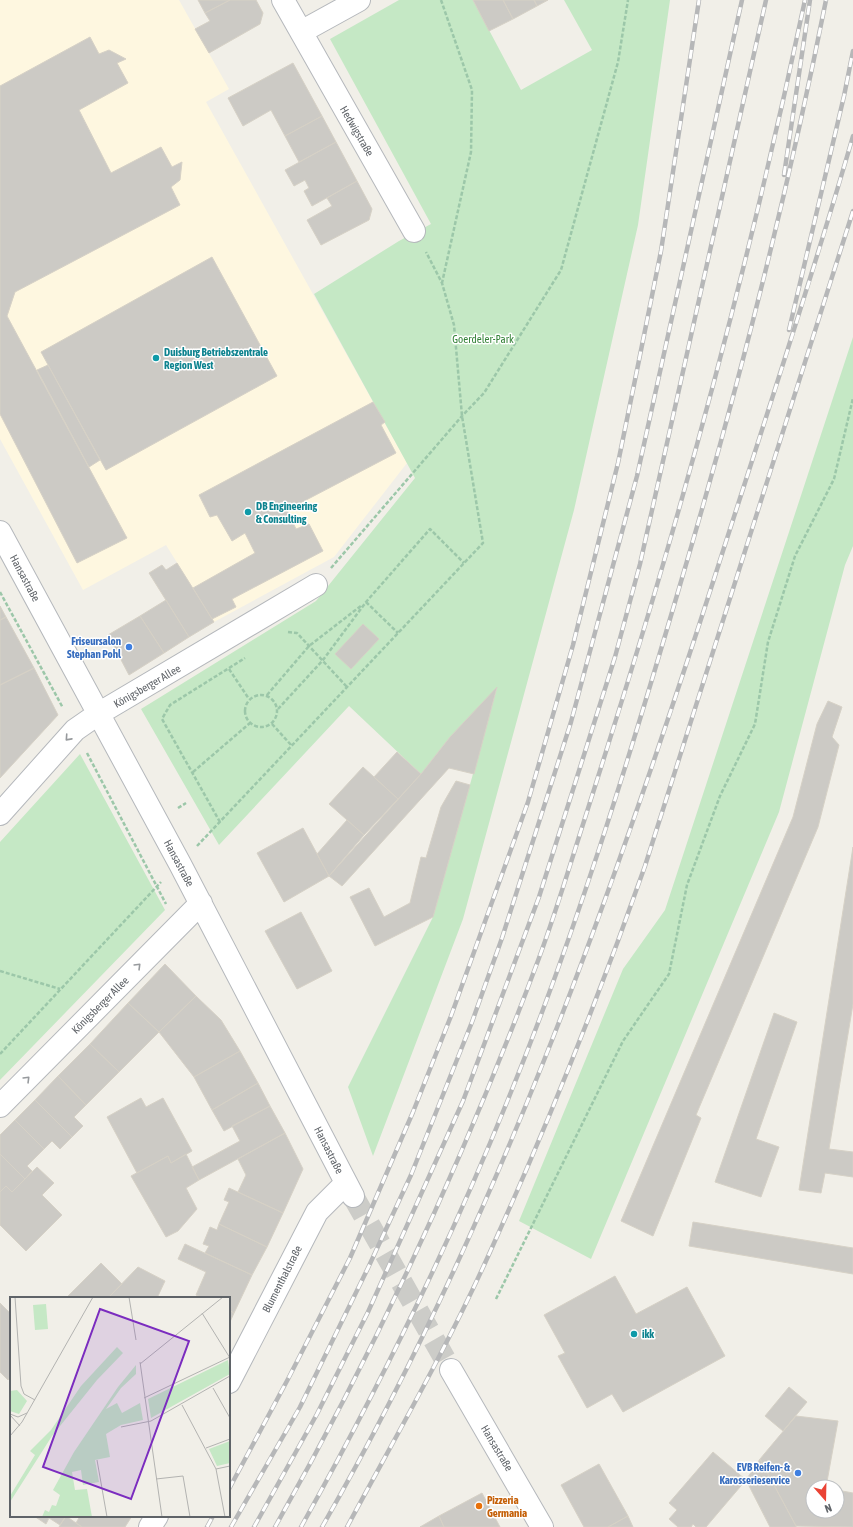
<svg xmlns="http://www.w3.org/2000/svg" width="853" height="1527" font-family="'Asap Condensed',sans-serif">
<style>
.commercial{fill:#fef7e0}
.green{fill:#c5e8c5}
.building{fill:#cccac5;stroke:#d6d1c6}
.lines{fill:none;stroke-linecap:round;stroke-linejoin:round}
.minor-tunnel{stroke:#ccccc8;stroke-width:22;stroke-dasharray:22 11;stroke-linecap:butt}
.minor-casing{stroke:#b5b8bc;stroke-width:24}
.path{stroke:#9cc7a9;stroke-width:2.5;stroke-dasharray:4 2;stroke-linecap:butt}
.minor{stroke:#fff;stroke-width:22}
.rail-casing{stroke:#b6b7b8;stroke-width:4.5}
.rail{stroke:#fff;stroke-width:3;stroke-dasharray:9;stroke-linecap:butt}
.oneway{stroke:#979a9d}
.culture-dot{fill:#0f9aa8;stroke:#fff;stroke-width:1.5}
.shop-dot{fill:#3f7fe0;stroke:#fff;stroke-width:1.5}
.food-dot{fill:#e8710a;stroke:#fff;stroke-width:1.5}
.labels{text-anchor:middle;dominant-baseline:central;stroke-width:3;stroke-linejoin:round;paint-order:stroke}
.street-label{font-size:11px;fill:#5f6368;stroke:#fff}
.park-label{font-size:11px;fill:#348238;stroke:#fff}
.culture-label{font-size:11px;font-weight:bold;fill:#0d838f;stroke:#fff;text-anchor:start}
.shop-label{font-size:11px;font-weight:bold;fill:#366cbe;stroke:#fff;text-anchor:end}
.food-label{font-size:11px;font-weight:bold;fill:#c56008;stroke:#fff;text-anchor:start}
.inset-road{fill:none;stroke:#b3b3b1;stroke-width:1}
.view{fill:#7b2cbf;fill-opacity:0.15;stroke:#7b2cbf;stroke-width:2}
.inset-edge{fill:none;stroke:#5f6368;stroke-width:2}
</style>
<rect width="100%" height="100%" fill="#f1efe8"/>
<!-- commercial -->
<path class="commercial" d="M 0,0 L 179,0 L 229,89 L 206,102 L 407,463 L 334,557 L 214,622 L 166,545 L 83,590 L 0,439 Z"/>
<!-- green -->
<path class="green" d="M 399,0 L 473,0 L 521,90 L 592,50 L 564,0 L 670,0 L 638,225 L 574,510 L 463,919 L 373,1156 L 348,1087 L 433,917 L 497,688 L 450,737 L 421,774 L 349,706 L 219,845 L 141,709 L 316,601 L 415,478 L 314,294 L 399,241 L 431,224 L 330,39 Z
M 853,337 L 853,546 L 845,565 L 779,812 L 591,1259 L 519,1221 L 623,969 L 665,910 Z
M 80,754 L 165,910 L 0,1080 L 0,842 Z"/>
<!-- building -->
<path class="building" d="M 198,0 L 230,0 L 205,13 Z
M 230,0 L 256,0 L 263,13 L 260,24 L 209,53 L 195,29 L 210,21 L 205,13 Z
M 473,0 L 503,0 L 513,19 L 489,31 Z
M 503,0 L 534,0 L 537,6 L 513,19 Z
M 534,0 L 548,0 L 537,6 Z
M 90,37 L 99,54 L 109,50 L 126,59 L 117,63 L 128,83 L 79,110 L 111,173 L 161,147 L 172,167 L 182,162 L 180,180 L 171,187 L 180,205 L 15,292 L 7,316 L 127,538 L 77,563 L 0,414 L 0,86 Z
M 293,63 L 322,116 L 285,136 L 271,110 L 243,126 L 228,98 Z
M 322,116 L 336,142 L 299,162 L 285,136 Z
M 336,142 L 357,181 L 312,206 L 304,191 L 309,188 L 305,180 L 294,186 L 285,170 Z
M 357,181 L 372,209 L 369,220 L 321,245 L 307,220 L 332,206 L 327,198 Z
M 212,257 L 277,376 L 106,470 L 41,352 Z
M 48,365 L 100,460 L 89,467 L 37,370 Z
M 373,402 L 385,422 L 381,425 L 396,453 L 287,510 L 296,529 L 309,524 L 323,551 L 232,599 L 236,607 L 212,619 L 193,588 L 255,553 L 245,533 L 232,541 L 217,515 L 210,517 L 199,495 Z
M 177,563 L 214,622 L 189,637 L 149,573 L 162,565 L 166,570 Z
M 166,600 L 189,637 L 164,653 L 140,616 Z
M 0,606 L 6,617 L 0,620 Z
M 140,616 L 164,653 L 129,675 L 108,635 Z
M 6,617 L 34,668 L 0,685 L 0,620 Z
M 363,624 L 379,639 L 351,669 L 335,654 Z
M 34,668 L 58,715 L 0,778 L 0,685 Z
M 497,687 L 474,774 L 449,768 L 342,886 L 329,876 L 421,774 L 450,737 Z
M 828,701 L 842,707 L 832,737 L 839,745 L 818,827 L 696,1115 L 701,1118 L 653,1236 L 621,1221 L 793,817 L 817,724 Z
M 397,752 L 421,774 L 398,799 L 374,777 Z
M 363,767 L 398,799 L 364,835 L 329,804 Z
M 456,781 L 470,785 L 433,917 L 375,946 L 350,897 L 369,888 L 384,917 L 410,903 L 421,857 L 426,858 L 441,807 Z
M 347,820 L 364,835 L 329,876 L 317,854 Z
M 303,828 L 329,876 L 284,902 L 257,853 Z
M 853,847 L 853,1004 L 829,1149 L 853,1152 L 853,1177 L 825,1173 L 821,1193 L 799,1190 Z
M 301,912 L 332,971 L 297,989 L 265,931 Z
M 165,964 L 196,996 L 159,1032 L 128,1003 Z
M 196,996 L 221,1020 L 240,1051 L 194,1077 L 159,1032 Z
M 128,1003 L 159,1032 L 119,1072 L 90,1044 Z
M 774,1013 L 797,1022 L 756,1139 L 779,1147 L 761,1197 L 715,1182 Z
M 90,1044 L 119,1072 L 86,1105 L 58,1076 Z
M 240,1051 L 258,1083 L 212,1110 L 194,1077 Z
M 58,1076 L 86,1105 L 74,1117 L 83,1126 L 72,1137 L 35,1100 Z
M 258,1083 L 270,1106 L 224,1131 L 212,1110 Z
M 141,1098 L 146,1107 L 163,1098 L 192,1151 L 171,1163 L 168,1156 L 137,1173 L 107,1117 Z
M 35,1100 L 72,1137 L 60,1149 L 52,1141 L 44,1149 L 15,1120 Z
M 270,1106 L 285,1133 L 199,1180 L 192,1167 L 240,1141 L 232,1126 Z
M 15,1120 L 44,1149 L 27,1166 L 32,1171 L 25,1179 L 0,1154 L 0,1135 Z
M 285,1133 L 303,1169 L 283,1213 L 238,1192 L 246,1175 L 238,1159 Z
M 0,1154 L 25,1179 L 12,1192 L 6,1186 L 0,1192 Z
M 186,1154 L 199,1180 L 186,1188 L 197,1209 L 178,1231 L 166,1237 L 131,1176 L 168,1156 L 171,1163 Z
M 37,1167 L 54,1183 L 42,1195 L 62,1215 L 26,1251 L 0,1225 L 0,1192 L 6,1186 L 12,1192 Z
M 229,1188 L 283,1213 L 267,1247 L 219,1224 L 229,1202 L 224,1200 Z
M 693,1222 L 853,1248 L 853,1274 L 689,1246 Z
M 219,1224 L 267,1247 L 252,1275 L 205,1253 L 209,1246 L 203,1244 L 210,1227 L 217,1230 Z
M 185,1244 L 252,1275 L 234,1313 L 229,1310 L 229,1298 L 203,1298 L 196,1295 L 206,1272 L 178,1259 Z
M 101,1263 L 122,1284 L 108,1298 L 66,1298 Z
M 138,1267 L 165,1281 L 157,1298 L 108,1298 Z
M 615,1276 L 636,1314 L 687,1287 L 725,1356 L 623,1412 L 612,1394 L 587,1408 L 558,1356 L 565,1353 L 544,1315 Z
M 0,1303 L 11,1314 L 11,1376 L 8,1380 L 0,1372 Z
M 229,1310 L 234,1313 L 229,1324 Z
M 789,1387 L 807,1402 L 783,1431 L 765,1416 Z
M 796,1416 L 838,1421 L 826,1487 L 813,1487 L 813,1511 L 837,1511 L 837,1490 L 853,1493 L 853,1527 L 796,1526 L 760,1459 Z
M 713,1452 L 746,1480 L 706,1527 L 696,1527 L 693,1524 L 691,1527 L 678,1527 L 669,1519 L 677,1510 L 669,1503 Z
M 760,1459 L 796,1526 L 796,1527 L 770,1527 L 746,1480 Z
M 599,1464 L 628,1516 L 608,1527 L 584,1527 L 561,1485 Z
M 482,1493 L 500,1527 L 444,1527 L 439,1516 Z
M 34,1516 L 66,1516 L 60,1525 L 49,1518 L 46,1524 Z
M 66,1516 L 76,1523 L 82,1527 L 59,1527 Z
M 80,1516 L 132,1516 L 125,1527 L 82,1527 L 76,1523 Z
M 439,1516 L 444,1527 L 420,1527 Z
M 628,1516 L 633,1527 L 608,1527 Z"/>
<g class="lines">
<!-- minor-tunnel -->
<path class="minor-tunnel" d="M 353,1196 L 451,1370"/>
<defs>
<path id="minor" d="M 283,0 L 414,231
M 301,32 L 359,0
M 0,532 L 180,864 L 353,1196
M 0,814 L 75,730 L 98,714 L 316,585
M 0,1106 L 201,903
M 451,1370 L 542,1527
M 229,1382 L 317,1212 L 346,1183
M 150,1527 L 157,1516"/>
</defs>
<!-- minor casing -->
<use href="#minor" class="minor-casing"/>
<!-- path -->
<path class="path" d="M 441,0 L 472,90 L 471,152 L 442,283
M 331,568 L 462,416 L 484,393 L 561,270 L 618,62 L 628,0
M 0,592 L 63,708
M 366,602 L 398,633
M 288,632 L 297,633 L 347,687
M 229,669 L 249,699
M245 711a16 16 0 1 1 32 0a16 16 0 1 1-32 0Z
M 267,695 L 309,646 L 362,605
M 278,709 L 323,660 L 366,602 L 430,529 L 464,563
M 272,724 L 292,746
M 87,753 L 166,904
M 193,772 L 250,723
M 178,808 L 186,803
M 220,822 L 162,719 L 170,705 L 245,658
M 197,846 L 483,543 L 462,416 L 454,325 L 442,283 L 426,252
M 0,971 L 60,989
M 0,1054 L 161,882
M 496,1299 L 623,1041 L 669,974 L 687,885 L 720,796 L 755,724 L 768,642 L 795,556 L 834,479 L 853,398"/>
<!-- minor -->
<use href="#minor" class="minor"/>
<defs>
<path id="rail" d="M 784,175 L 810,0
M 789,330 L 844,96 L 853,51
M 229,1489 L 288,1379 L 350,1258 L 413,1112 L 451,1016 L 528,802 L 573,645 L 618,463 L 635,380 L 661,251 L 699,0
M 207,1527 L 213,1516
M 231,1527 L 300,1407 L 368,1268 L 411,1175 L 472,1022 L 502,938 L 571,722 L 637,476 L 742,0
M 254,1527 L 317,1414 L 368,1312 L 463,1101 L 539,897 L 615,657 L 640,564 L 766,0
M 275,1527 C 378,1345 466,1154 539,958 C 556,912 570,865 585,818 C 612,733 639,648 664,561 C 718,376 765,189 805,0
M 301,1527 C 378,1389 448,1248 507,1102 C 576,933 629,759 680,585 C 737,392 787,197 826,0
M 322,1527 C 493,1229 609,905 714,579 C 761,432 810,285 853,136
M 347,1527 C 396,1436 448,1346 490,1252 C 547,1126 599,997 645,866 L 853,211"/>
</defs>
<!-- rail casing -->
<use href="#rail" class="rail-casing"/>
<!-- rail -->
<use href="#rail" class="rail"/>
</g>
<!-- one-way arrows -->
<defs><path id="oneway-chevron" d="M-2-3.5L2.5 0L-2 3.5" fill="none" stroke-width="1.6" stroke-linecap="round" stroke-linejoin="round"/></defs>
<g class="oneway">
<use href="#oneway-chevron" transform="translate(68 738) rotate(132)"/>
<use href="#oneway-chevron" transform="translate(138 966) rotate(-45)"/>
<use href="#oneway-chevron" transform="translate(27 1079) rotate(-45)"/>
</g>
<!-- markers -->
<g class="culture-dot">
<circle cx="156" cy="358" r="4"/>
<circle cx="248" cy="512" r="4"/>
<circle cx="634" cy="1334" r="4"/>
</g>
<g class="shop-dot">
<circle cx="129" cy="647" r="4"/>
<circle cx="798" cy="1473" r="4"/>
</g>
<circle class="food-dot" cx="479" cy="1506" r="4"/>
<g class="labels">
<!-- street labels -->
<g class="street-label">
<text transform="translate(357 131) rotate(60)">Hedwigstraße</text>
<text transform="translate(25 578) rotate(62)">Hansastraße</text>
<text transform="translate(147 686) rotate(-30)">Königsberger Allee</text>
<text transform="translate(179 863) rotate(62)">Hansastraße</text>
<text transform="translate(100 1005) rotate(-45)">Königsberger Allee</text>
<text transform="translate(329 1150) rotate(63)">Hansastraße</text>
<text transform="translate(282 1279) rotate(-63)">Blumenthalstraße</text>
<text transform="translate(497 1448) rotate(59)">Hansastraße</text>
</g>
<!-- park labels -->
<g class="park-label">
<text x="483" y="339">Goerdeler-Park</text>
</g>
<!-- culture labels -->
<g class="culture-label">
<text x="164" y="352">Duisburg Betriebszentrale<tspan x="164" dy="13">Region West</tspan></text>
<text x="256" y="506">DB Engineering<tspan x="256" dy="13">&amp; Consulting</tspan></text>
<text x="642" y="1334">ikk</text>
</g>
<!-- shop labels -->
<g class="shop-label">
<text x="121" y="641">Friseursalon<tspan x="121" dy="13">Stephan Pohl</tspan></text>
<text x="790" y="1467">EVB Reifen- &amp;<tspan x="790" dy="13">Karosserieservice</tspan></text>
</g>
<!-- food labels -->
<g class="food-label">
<text x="487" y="1500">Pizzeria<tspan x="487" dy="13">Germania</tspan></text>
</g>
</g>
<!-- overview -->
<g transform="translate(10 1297)">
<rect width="220" height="220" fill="#f1efe8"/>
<path d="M 36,7 L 38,32 L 25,33 L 23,8 ZM 107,50 L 113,56 L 87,83 L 42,139 L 0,205 L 0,199 L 25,158 L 20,154 L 41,133 L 71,89 ZM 218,63 L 220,77 L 141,121 L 138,102 ZM 126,68 L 126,77 L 111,91 L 96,112 L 107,106 L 112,116 L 130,106 L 133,123 L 111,128 L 96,137 L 100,160 L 85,163 L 89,185 L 73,188 L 71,173 L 62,175 L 65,193 L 77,192 L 82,220 L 94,220 L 32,220 L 35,213 L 39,215 L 42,208 L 46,209 L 50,198 L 43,193 L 64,155 L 108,90 ZM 7,93 L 17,104 L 9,117 L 0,114 L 0,94 ZM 220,144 L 220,166 L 207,169 L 199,152 Z" fill="#c5e8c5"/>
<path class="inset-road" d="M 5,0 L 11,89 L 14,97 L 25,103M 119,0 L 126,43M 192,16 L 220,61M 130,65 L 152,220M 130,67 L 213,0M 203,91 L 220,121M 134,101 L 220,60M 172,108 L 206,172 L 215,220M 0,117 L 8,120 L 17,116M 0,118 L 10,129M 0,126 L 0,139M 111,130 L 141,124 L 220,79M 0,139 L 12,125 L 83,0M 196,151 L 220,142M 87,163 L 97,220M 206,172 L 220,169M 146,182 L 173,179 L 180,220"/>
<path class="view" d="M 90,12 L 179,44 L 121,202 L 33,170 Z"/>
<rect width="220" height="220" class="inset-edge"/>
</g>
<!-- north arrow -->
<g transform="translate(825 1499) rotate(160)"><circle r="19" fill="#ffffff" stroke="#bfc1c3"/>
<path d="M0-3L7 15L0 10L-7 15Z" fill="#ea4335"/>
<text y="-6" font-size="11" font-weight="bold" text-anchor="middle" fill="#5f6368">N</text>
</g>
</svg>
